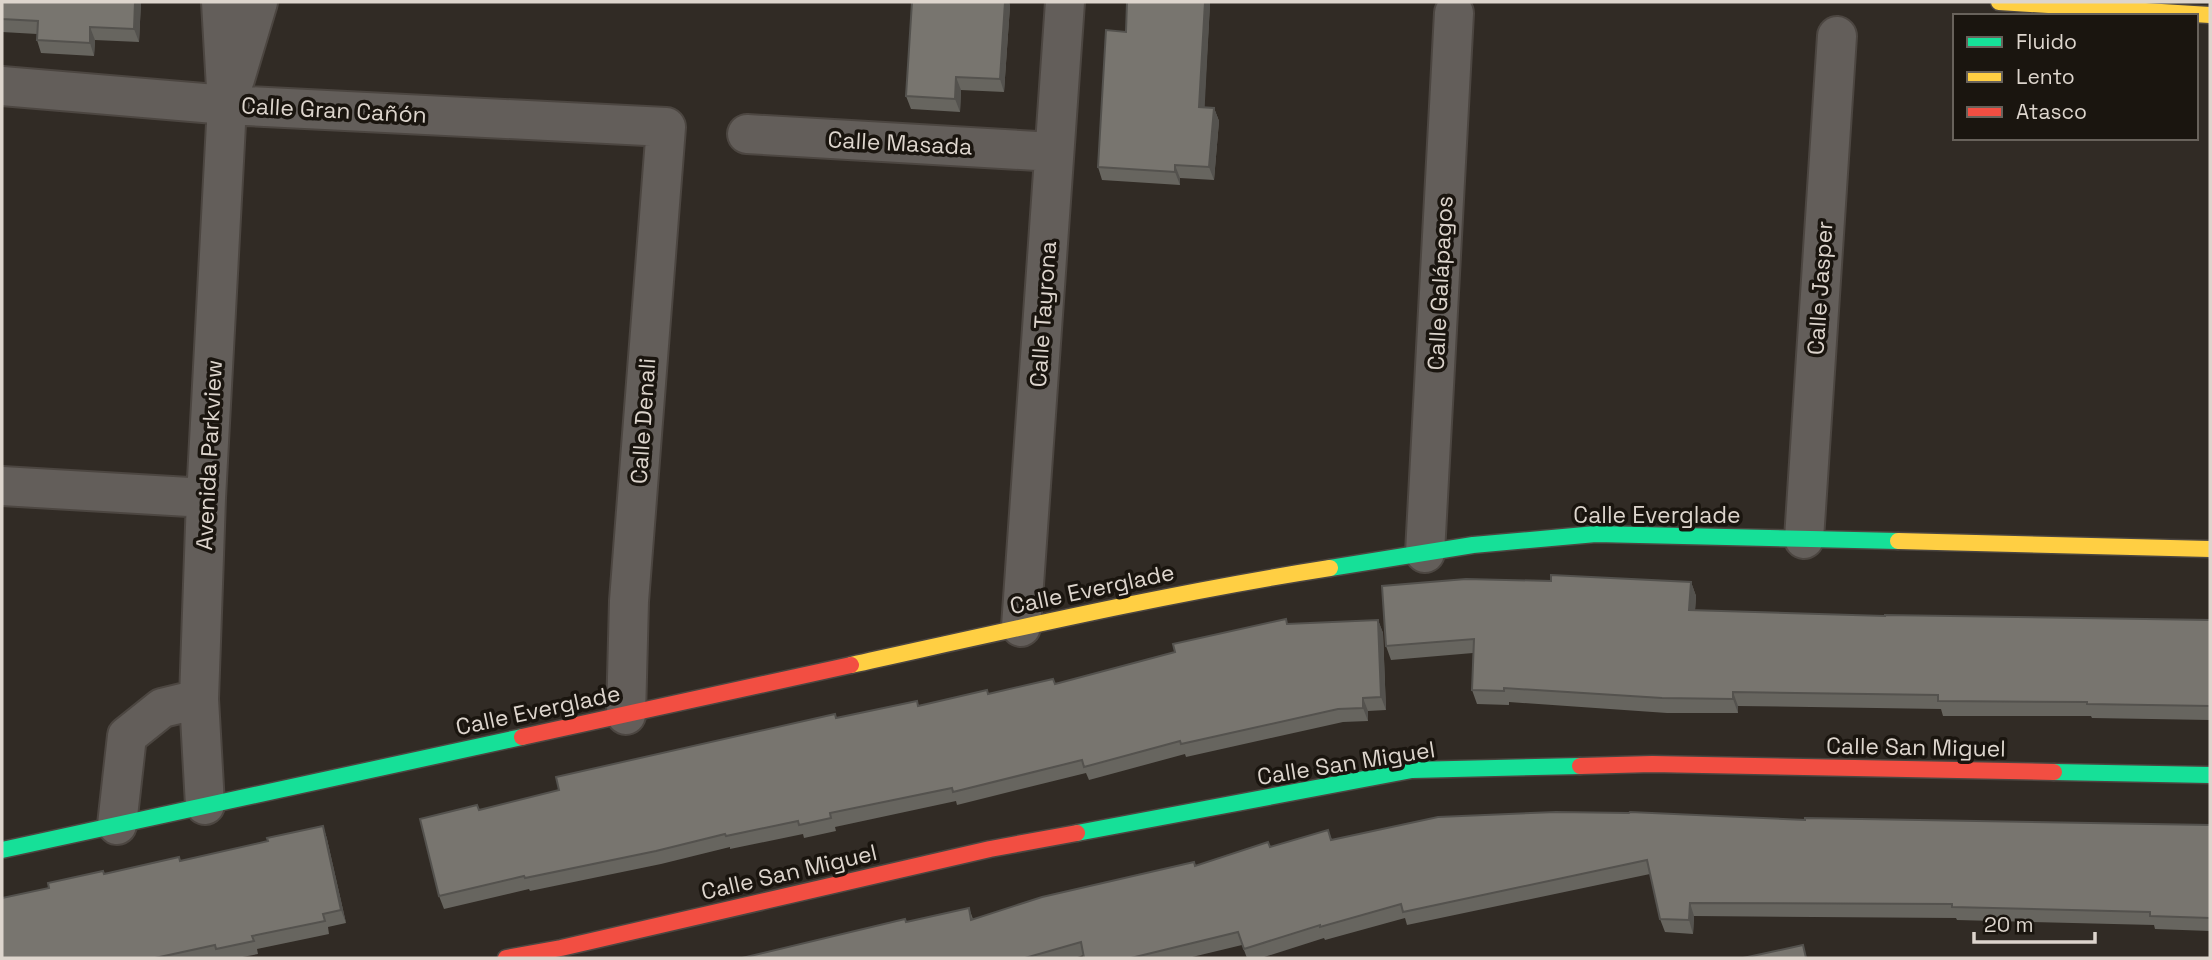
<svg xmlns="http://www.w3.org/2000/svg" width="2212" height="960" font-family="'Space Grotesk',sans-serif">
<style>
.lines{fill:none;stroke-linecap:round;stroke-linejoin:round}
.street-casing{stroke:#4c4641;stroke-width:42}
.fast-casing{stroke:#4c4641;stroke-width:19}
.slow-casing{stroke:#4c4641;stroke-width:19}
.jam-casing{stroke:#4c4641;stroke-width:19}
.street{stroke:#635e5a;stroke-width:38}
.fast{stroke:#16e098;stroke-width:16}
.slow{stroke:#ffcf43;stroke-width:16}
.jam{stroke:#f24e42;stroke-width:16}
.wall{fill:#67655f}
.shaded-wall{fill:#54524e}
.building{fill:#78756f;stroke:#54524e;stroke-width:2}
.labels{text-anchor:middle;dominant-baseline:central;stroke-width:7;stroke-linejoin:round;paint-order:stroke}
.street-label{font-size:23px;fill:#ddd5cd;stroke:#1a150f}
</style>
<rect width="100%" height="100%" fill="#312b25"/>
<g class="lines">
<defs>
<path id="street" d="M 235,79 L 258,2
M 2,86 L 227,105 L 666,127 L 629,601 L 626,715
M 747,134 L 1054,152
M 2,486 L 206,498
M 1804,539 L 1837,36
M 1425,553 L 1454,13
M 1021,627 L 1065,2
M 205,805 L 199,699 L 206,498 L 227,105 L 221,2
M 117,825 L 127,736 L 162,708 L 199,699"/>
<path id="fast" d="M 1330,568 L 1473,545 L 1596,534 L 1898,541
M 2054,772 L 2210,775
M 1077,833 L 1412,770 L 1580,766
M 2,850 L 522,737"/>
<path id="slow" d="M 1999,2 L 2210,15
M 1898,541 L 2210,549
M 851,665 C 1010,630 1169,593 1330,568"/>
<path id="jam" d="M 522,737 L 851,665
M 1580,766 L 1652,764 L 2054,772
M 506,958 L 561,948 L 990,849 L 1077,833"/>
</defs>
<!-- street casing -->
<use href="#street" class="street-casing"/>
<!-- fast casing -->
<use href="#fast" class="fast-casing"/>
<!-- slow casing -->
<use href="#slow" class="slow-casing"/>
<!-- jam casing -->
<use href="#jam" class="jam-casing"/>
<!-- street -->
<use href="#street" class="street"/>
<!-- fast -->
<use href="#fast" class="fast"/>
<!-- slow -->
<use href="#slow" class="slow"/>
<!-- jam -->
<use href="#jam" class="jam"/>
</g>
<!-- wall -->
<path class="wall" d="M 2,2 L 141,2 L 139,42 L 95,40 L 94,56 L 41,53 L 37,40 L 37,34 L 2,32 Z
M 912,2 L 1009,2 L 1010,6 L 1004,92 L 961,90 L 960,112 L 911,109 L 906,96 Z
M 1127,2 L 1209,2 L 1210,4 L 1204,108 L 1214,108 L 1219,121 L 1214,180 L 1180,178 L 1180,185 L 1102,180 L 1098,167 L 1126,32 Z
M 1551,581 L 1691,582 L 1696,596 L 1695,611 L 1885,616 L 2210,620 L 2210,720 L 2092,718 L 2091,716 L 1943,716 L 1941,709 L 1738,706 L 1738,713 L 1667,713 L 1509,702 L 1509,705 L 1477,704 L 1472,690 L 1473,653 L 1391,660 L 1386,646 Z
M 1378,620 L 1383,633 L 1386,710 L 1368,711 L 1368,721 L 1343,722 L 1186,757 L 1185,754 L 1089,780 L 1086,773 L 957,805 L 956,801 L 835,827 L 836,831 L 804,838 L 803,834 L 730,849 L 730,847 L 661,864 L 530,891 L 529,889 L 444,909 L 439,896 L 479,810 L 559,790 L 837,718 L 1055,684 L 1287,624 Z
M 1805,820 L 2210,825 L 2210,931 L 2155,929 L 2154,925 L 1957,920 L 1956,918 L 1694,916 L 1693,934 L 1665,932 L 1660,919 L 1650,874 L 1407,925 L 1405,918 L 1325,940 L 1324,938 L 1261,958 L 1247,958 L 1242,945 L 1188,958 L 1084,958 L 1084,955 L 1074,958 L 742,958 L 969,908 L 973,919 L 1195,866 L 1270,847 L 1328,830 L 1332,840 Z
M 323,826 L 327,839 L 346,923 L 328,927 L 329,934 L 257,949 L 258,954 L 237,958 L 2,958 L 49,888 L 104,874 L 181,861 L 268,841 Z"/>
<!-- shaded-wall -->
<path class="shaded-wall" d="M 135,2 L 141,2 L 139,42 L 134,29 Z
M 1005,2 L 1009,2 L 1010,6 L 1004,92 L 1000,79 Z
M 1205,2 L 1209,2 L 1210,4 L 1204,120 L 1199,107 Z
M 90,27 L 95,40 L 94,56 L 90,43 Z
M 956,77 L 961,90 L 960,112 L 955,99 Z
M 1214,108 L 1219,121 L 1214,180 L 1209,167 Z
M 1175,165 L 1180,178 L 1180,185 L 1175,172 Z
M 1691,582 L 1696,596 L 1694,624 L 1689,610 Z
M 1378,620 L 1383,633 L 1386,710 L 1381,697 Z
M 1733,692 L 1738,706 L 1738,713 L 1733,699 Z
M 1363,698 L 1368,711 L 1368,721 L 1363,708 Z
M 323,826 L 327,839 L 346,923 L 341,910 Z
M 1690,903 L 1694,916 L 1693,934 L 1689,920 Z"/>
<!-- building -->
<path class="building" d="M 2,2 L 135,2 L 134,29 L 90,27 L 90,43 L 37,40 L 38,21 L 2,19 Z
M 912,2 L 1005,2 L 1000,79 L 956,77 L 955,99 L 906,96 Z
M 1127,2 L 1205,2 L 1199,107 L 1214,108 L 1209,167 L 1175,165 L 1175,172 L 1098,167 L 1106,30 L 1126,32 Z
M 1551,575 L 1691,582 L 1689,610 L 1885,616 L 1885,615 L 2210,620 L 2210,706 L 2087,704 L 2087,702 L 1938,701 L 1938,695 L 1733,692 L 1733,699 L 1662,698 L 1504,688 L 1504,691 L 1472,690 L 1474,639 L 1386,646 L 1382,586 L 1466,579 L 1551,581 Z
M 1286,619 L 1287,624 L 1378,620 L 1381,697 L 1363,698 L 1363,708 L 1338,709 L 1181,744 L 1180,741 L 1084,767 L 1082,760 L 953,792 L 952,788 L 830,813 L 831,818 L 799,825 L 798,821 L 726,836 L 725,834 L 656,851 L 525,878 L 524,876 L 439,896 L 420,819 L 477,805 L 479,810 L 559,790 L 556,777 L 835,714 L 836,718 L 917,701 L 918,706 L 987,690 L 988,694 L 1053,679 L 1055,684 L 1175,652 L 1173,644 Z
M 1556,812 L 1629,813 L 1630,812 L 1805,820 L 1805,818 L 2210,825 L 2210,918 L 2150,916 L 2150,912 L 1952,907 L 1952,904 L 1690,903 L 1689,920 L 1660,919 L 1647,860 L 1403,912 L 1401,904 L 1320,927 L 1320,925 L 1244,949 L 1238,932 L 1131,958 L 1084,958 L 1081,942 L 1025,958 L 742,958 L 905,919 L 906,922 L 969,908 L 971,920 L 1042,897 L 1194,862 L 1195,866 L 1268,842 L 1270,847 L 1328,830 L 1331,840 L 1438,817 Z
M 323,826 L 341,910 L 323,914 L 325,921 L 252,936 L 254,941 L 216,949 L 215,945 L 155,958 L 2,958 L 2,898 L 49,888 L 48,883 L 103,871 L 104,874 L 179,857 L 180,861 L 268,841 L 267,838 Z
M 1803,945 L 1806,958 L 1743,958 Z"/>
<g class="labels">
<!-- street labels -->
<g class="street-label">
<text transform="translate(334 110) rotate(3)">Calle Gran Cañón</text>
<text transform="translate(900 143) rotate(3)">Calle Masada</text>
<text transform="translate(1440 283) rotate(-87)">Calle Galápagos</text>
<text transform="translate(1820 288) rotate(-86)">Calle Jasper</text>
<text transform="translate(1043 314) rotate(-86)">Calle Tayrona</text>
<text transform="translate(643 421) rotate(-86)">Calle Denali</text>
<text transform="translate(209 455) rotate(-87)">Avenida Parkview</text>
<text x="1657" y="515">Calle Everglade</text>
<text transform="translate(1092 589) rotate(-12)">Calle Everglade</text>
<text transform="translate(538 710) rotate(-12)">Calle Everglade</text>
<text transform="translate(1916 747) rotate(1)">Calle San Miguel</text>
<text transform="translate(1346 763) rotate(-9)">Calle San Miguel</text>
<text transform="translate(789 872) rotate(-13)">Calle San Miguel</text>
</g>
</g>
<!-- border -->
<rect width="2212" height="960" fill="none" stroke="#ddd5cd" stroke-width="7"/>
<!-- legend -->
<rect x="1953" y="14" width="245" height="126" fill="#1a150f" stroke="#68625b" stroke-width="2"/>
<rect x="1967" y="37" width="35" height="10" fill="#16e098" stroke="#68625b" stroke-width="2"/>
<text x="2016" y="49" font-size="21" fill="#ddd5cd">Fluido</text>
<rect x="1967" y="72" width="35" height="10" fill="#ffcf43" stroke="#68625b" stroke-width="2"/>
<text x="2016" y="84" font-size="21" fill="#ddd5cd">Lento</text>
<rect x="1967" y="107" width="35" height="10" fill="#f24e42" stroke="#68625b" stroke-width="2"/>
<text x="2016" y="119" font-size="21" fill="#ddd5cd">Atasco</text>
<!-- scale -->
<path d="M1974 932v10h121v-10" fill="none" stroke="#ddd5cd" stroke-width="3.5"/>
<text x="1984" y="932" font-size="21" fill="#ddd5cd" stroke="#1a150f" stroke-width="5" paint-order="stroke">20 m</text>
</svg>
